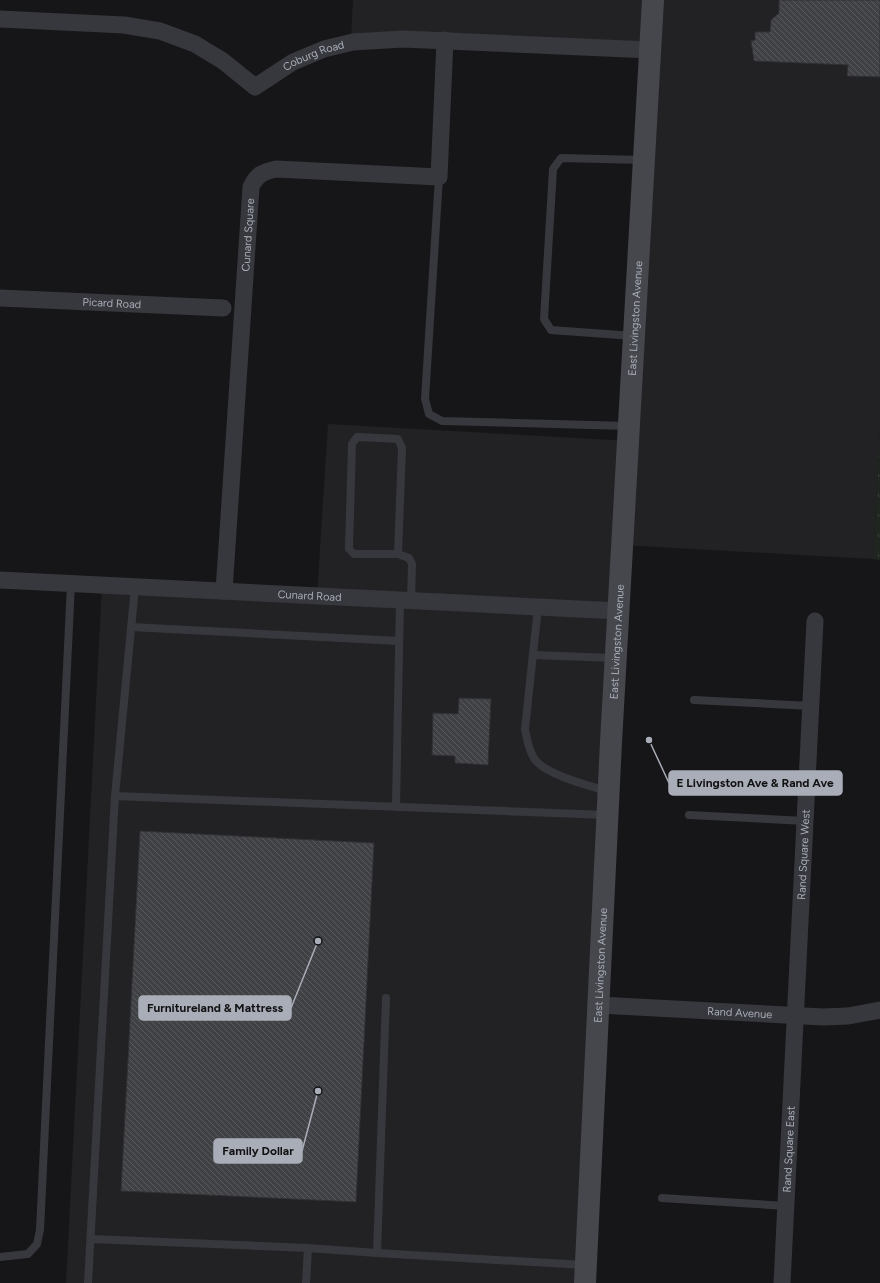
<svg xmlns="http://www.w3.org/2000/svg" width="880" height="1283" font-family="Figtree,sans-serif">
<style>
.built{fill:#222225}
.grass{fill:url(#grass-tufts)}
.building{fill:url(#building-back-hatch);stroke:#303034}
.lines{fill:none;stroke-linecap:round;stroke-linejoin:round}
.service{stroke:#37383d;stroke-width:8}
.minor{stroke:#37383d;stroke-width:17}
.secondary{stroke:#45474d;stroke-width:22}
.labels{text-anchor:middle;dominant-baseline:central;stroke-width:3.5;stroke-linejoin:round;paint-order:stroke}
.street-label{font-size:11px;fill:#a8adb8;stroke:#111113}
.leader{fill:none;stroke:#a8adb8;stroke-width:1.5}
.callout-dot{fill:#a8adb8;stroke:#111113;stroke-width:1.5}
.callout{fill:#a8adb8;stroke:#a8adb8;stroke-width:1.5}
.callout-label{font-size:12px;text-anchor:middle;font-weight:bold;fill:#111}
</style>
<defs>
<pattern id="grass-tufts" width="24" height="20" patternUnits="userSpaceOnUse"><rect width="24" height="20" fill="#1e261f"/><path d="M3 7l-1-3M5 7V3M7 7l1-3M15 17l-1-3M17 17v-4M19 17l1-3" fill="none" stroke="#3c433d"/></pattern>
<pattern id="building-back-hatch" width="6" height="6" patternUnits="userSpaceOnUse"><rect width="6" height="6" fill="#404145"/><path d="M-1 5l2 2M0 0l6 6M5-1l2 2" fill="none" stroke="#595a5e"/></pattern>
</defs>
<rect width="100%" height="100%" fill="#161618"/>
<!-- built -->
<path class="built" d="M 353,0 L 880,0 L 880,430 L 873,559 L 623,545 L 585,1283 L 66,1283 L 102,585 L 317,596 L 328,424 L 630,441 L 655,48 L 351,38 Z"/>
<!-- grass -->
<path class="grass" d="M 880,430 L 880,560 L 873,559 Z"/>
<!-- building -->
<path class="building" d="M 779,0 L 880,0 L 880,77 L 847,76 L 848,65 L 754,61 L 751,41 L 755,40 L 755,32 L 770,32 L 771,20 L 779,13 Z
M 459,698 L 491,699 L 488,765 L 455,763 L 455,756 L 432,755 L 433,713 L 458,714 Z
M 140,831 L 374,843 L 356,1202 L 121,1191 Z"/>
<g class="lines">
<!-- service -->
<path class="service" d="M 439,177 L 425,399 L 429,414 L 442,421 L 628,426
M 634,336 L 551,330 L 544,319 L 553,169 L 561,158 L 643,160
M 398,554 L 402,448 L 398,439 L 357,437 L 352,444 L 349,549 L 354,554 L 398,554 L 409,558 L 412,564 L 411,601
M 538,607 L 525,729 C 527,739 528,749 534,758 C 543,774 590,786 607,791
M 131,627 L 399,641
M 533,655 L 614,658
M 694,700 L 811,706
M 115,796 L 607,815
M 396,807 L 400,600
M 689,815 L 806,821
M 386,998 L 377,1253 L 585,1265
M 662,1198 L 786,1206
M 91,1239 L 308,1248 L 377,1253
M 0,1257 L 28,1254 L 37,1244 L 40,1230 L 71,584
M 88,1283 L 115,796 L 135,587
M 306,1283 L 308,1248"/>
<!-- minor -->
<g class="minor">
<path id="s1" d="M 0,19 L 124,25 L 160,31 L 195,44 L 223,61 L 255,87 L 293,62 L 324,49 L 353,42 L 403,39 L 650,50"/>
<path id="s2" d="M 0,298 L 223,308"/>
<path id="s3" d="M 0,580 L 619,611"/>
<path id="s4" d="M 224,591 L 251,187 C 257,174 263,172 276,169 L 439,177 L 445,40"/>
<path id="s5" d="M 599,1005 L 823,1017 L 848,1016 L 880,1010"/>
<path id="s6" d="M 782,1283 L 815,621"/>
</g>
<!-- secondary -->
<path class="secondary" id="s7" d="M 585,1283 L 611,742 L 653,0"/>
</g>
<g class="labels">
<!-- street labels -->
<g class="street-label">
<text stroke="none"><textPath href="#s1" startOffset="339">Coburg Road</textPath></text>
<text stroke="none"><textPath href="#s4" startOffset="357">Cunard Square</textPath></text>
<text stroke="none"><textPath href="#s2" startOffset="112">Picard Road</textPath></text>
<text stroke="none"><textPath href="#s7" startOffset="966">East Livingston Avenue</textPath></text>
<text stroke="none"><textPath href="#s3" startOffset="310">Cunard Road</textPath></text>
<text stroke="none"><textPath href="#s7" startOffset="642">East Livingston Avenue</textPath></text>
<text stroke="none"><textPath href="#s6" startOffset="429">Rand Square West</textPath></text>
<text stroke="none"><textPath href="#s7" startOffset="318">East Livingston Avenue</textPath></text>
<text stroke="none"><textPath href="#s5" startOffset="141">Rand Avenue</textPath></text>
<text stroke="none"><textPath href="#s6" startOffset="134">Rand Square East</textPath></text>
</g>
</g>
<!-- callouts -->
<path class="leader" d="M649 740L669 783M318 941L291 1008M318 1091L302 1151"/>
<g class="callout-dot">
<circle cx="649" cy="740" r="4"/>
<circle cx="318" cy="941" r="4"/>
<circle cx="318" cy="1091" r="4"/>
</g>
<g class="callout">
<rect x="669" y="771" width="173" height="24" rx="4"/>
<rect x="139" y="996" width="152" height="24" rx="4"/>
<rect x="214" y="1139" width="88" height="24" rx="4"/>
</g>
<g class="callout-label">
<text x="755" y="787">E Livingston Ave &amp; Rand Ave</text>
<text x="215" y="1012">Furnitureland &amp; Mattress</text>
<text x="258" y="1155">Family Dollar</text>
</g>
</svg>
